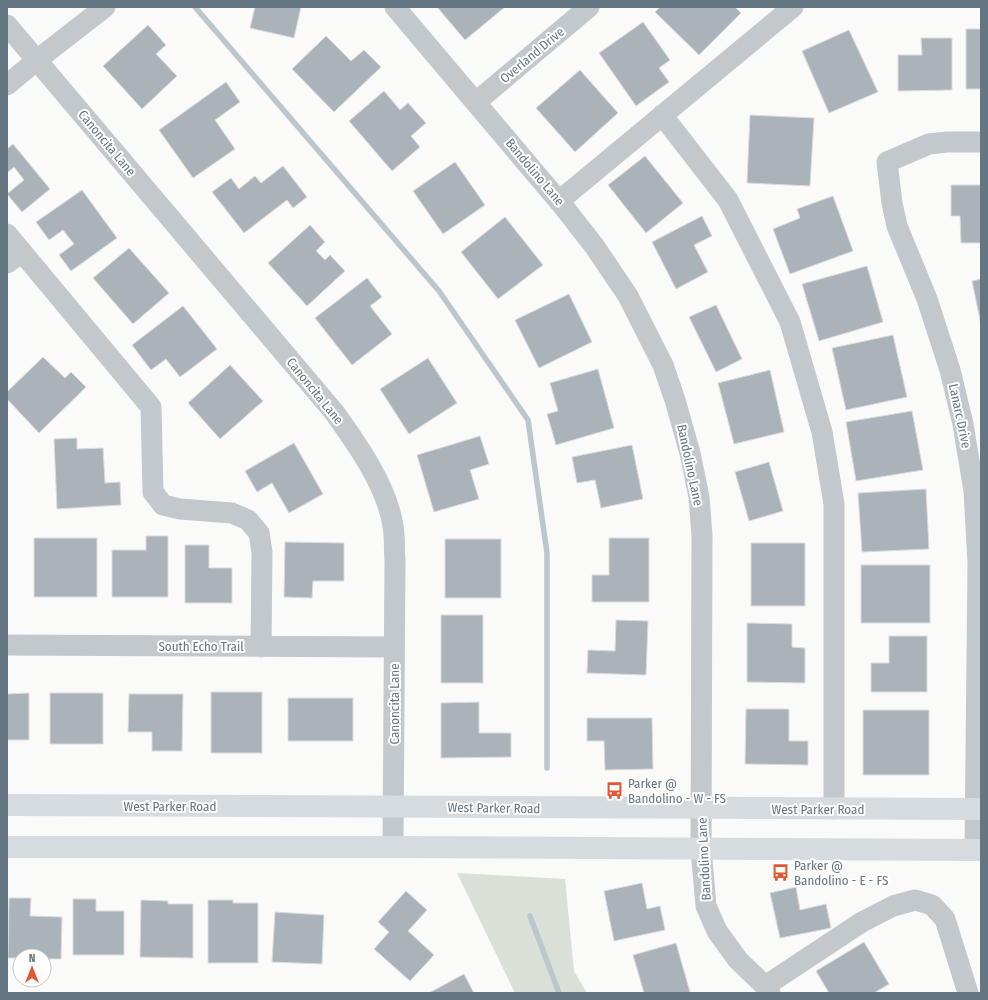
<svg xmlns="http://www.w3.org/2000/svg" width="988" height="1000" font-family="'Fira Sans Condensed',sans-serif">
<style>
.green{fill:#dadfd7}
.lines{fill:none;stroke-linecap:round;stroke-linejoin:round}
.stream{stroke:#bbc7cb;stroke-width:5.5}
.building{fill:#aab3b9;stroke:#dcdcda}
.minor{stroke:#c3c8cc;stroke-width:21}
.major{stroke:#d6dbdf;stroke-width:22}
.labels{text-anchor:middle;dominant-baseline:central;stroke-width:4;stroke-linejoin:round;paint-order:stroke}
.street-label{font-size:13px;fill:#657683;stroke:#fff}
.poi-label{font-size:13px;fill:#657683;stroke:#fff;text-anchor:start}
</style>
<rect width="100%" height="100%" fill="#fafaf8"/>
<!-- green -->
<path class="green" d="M 457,873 L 565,879 L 574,971 L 587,993 L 515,993 Z"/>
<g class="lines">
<!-- stream -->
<path class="stream" d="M 195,7 L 439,291 L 528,420 L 547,553 L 547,768
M 530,916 L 559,993"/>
</g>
<!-- building -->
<path class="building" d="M 255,7 L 301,7 L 294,38 L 250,28 Z
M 437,7 L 505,7 L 465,40 Z
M 660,7 L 735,7 L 741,13 L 699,55 L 655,12 Z
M 643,22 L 670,60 L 659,68 L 669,82 L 636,106 L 599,53 Z
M 148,25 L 166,45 L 156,54 L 177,76 L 142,109 L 103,66 Z
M 966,29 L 981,29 L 981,89 L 966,89 Z
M 849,30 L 878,92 L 829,113 L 802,51 Z
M 326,36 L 351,61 L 364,50 L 381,67 L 334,112 L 292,69 Z
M 921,38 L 952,38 L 952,90 L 898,91 L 898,55 L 922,55 Z
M 580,70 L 618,113 L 575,152 L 536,108 Z
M 226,82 L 240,102 L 215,120 L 235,149 L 193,178 L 159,130 Z
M 384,91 L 400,110 L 408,103 L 426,123 L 411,136 L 420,147 L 392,171 L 349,121 Z
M 750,115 L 814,118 L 810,186 L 747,183 Z
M 13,144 L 50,189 L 22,212 L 7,194 L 24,180 L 14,167 L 7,173 L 7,149 Z
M 645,156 L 683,203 L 646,233 L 608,185 Z
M 455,162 L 485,205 L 443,234 L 413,191 Z
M 283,166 L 307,197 L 293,208 L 287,200 L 244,233 L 212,192 L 231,178 L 239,189 L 255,176 L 261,183 Z
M 951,185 L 981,185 L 981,243 L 961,243 L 960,216 L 951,216 Z
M 82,190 L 117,238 L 71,271 L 59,255 L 74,244 L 63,230 L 49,240 L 36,222 Z
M 833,196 L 853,251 L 790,274 L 773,229 L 800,218 L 797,209 Z
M 702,216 L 712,236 L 694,245 L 708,272 L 676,289 L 652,242 Z
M 505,217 L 543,265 L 498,299 L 461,252 Z
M 310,225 L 325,242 L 316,251 L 325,260 L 330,255 L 345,271 L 307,306 L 268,263 Z
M 129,248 L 169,293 L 133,324 L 93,278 Z
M 867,266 L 883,322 L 819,341 L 802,284 Z
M 367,278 L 382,297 L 370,306 L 392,334 L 352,365 L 315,318 Z
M 981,279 L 981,325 L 972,281 Z
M 569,294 L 592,342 L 539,368 L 515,320 Z
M 716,305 L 742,359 L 716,372 L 689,317 Z
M 183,306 L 217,349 L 180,377 L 166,359 L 151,370 L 132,345 Z
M 893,335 L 907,397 L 846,410 L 832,348 Z
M 43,357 L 65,378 L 71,372 L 86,387 L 39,433 L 7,399 L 7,392 Z
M 428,358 L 457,403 L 409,434 L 380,389 Z
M 230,365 L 263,401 L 220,439 L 188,403 Z
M 598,369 L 614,428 L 556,445 L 547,414 L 558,411 L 550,383 Z
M 770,370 L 784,432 L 734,444 L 718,383 Z
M 912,411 L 923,470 L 856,481 L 846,422 Z
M 480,436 L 489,464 L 470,470 L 479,499 L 434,512 L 417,455 Z
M 77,438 L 77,449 L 103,448 L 105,483 L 120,482 L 121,505 L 57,509 L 54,439 Z
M 294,443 L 323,494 L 289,513 L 272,483 L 257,492 L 245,471 Z
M 632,445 L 643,499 L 601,508 L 595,480 L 577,483 L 572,457 Z
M 769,462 L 783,511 L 749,521 L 735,472 Z
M 926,489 L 929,549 L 862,552 L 858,493 Z
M 146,536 L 168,536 L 168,597 L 112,597 L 112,550 L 146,550 Z
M 34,538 L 97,538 L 97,597 L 34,597 Z
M 609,538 L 649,538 L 649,602 L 592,602 L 592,575 L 609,575 Z
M 445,539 L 501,539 L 501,598 L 445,598 Z
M 285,542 L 344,543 L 344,581 L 313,581 L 312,598 L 284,597 Z
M 751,543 L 805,543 L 805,606 L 751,606 Z
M 185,545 L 209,545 L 209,568 L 232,568 L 232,603 L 185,603 Z
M 861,565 L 930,565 L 930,623 L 861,623 Z
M 441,615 L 483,615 L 483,683 L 441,683 Z
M 616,620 L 648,621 L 646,675 L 587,673 L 588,650 L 615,651 Z
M 747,623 L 792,624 L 792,647 L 805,648 L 805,683 L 747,682 Z
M 889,636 L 927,636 L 927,692 L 871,692 L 871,663 L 889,663 Z
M 211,692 L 262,692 L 262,753 L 211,753 Z
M 29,693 L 29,740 L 7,740 L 7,694 Z
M 50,693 L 103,693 L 103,744 L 50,744 Z
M 129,694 L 183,694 L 182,751 L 152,751 L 152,732 L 128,732 Z
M 288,698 L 353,698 L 353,741 L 288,741 Z
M 479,702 L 479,733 L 511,733 L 511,757 L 441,758 L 441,703 Z
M 746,709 L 789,709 L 789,741 L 808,741 L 808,765 L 745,764 Z
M 863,710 L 929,710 L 929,775 L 863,775 Z
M 587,718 L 652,718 L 653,769 L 605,770 L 604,741 L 587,741 Z
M 642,883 L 647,909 L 660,906 L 665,930 L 614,941 L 604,891 Z
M 796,887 L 800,910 L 826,904 L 831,928 L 780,938 L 770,893 Z
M 406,891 L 427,910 L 408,931 L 434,955 L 410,981 L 374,949 L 389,932 L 378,922 Z
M 9,898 L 31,898 L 30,916 L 62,917 L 61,959 L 44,959 L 44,956 L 20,956 L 20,958 L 8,958 Z
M 73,899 L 96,899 L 96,911 L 124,911 L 124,955 L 73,955 Z
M 141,900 L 168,901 L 168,904 L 193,904 L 193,958 L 140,957 Z
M 208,900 L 233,900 L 233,903 L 258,903 L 258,963 L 208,963 Z
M 275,912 L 324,915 L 322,964 L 272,962 Z
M 864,942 L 889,984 L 874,993 L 829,993 L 816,971 Z
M 676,943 L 690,992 L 685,993 L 644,993 L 633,955 Z
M 464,974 L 474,993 L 429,993 Z"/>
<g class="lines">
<!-- minor -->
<path class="minor" d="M 395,7 L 563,206 L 595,247 L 628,296 L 663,365 L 675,400 L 690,453 L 699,497 L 702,535 L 701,849 L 706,906 L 717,931 L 738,960 L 765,986 L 770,993
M 7,25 L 334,412 C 357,444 387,486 393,526 C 395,537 394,549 395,560 L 393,847
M 7,85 L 37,60 L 105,7
M 476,102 L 589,7
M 662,115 L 728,200 L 790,322 L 822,432 L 834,504 L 834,809
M 559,201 L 793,7
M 7,234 L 151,407 L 153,492 L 163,505 L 180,509 L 232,513 L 248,520 L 259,533 L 262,552 L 261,647
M 7,263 L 22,252
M 7,645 L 394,647
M 975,850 L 978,563 L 974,491 L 963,424 L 950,370 L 927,299 L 897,226 L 892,203 L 887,162 L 929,144 L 947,142 L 981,142
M 765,986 L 862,922 L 893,906 L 915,900 L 932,905 L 945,919 L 968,993"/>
<!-- major -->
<path class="major" d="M 7,805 L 981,809
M 7,847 L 393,847 L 981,850"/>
</g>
<!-- icons -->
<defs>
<symbol id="bus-bare" viewBox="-9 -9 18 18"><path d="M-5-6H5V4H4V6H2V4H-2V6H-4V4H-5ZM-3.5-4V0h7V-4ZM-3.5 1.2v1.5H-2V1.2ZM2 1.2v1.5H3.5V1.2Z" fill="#e4572e" stroke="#fff" stroke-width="2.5" paint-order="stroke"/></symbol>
</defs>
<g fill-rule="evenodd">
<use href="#bus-bare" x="602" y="778" width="25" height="25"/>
<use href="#bus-bare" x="768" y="860" width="25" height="25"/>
</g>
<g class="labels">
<!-- street labels -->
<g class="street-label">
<text transform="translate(532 55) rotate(-40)">Overland Drive</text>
<text transform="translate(107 143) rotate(50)">Canoncita Lane</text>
<text transform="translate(535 172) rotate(50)">Bandolino Lane</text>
<text transform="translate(315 391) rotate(51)">Canoncita Lane</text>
<text transform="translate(960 416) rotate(78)">Lanarc Drive</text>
<text transform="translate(690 465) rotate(78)">Bandolino Lane</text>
<text x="201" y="646">South Echo Trail</text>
<text transform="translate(394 704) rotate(-90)">Canoncita Lane</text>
<text x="170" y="806">West Parker Road</text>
<text transform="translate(494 808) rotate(1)">West Parker Road</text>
<text x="818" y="809">West Parker Road</text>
<text transform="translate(704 859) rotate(-93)">Bandolino Lane</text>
</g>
<!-- poi labels -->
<g class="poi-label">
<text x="628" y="783">Parker @<tspan x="628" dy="15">Bandolino - W - FS</tspan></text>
<text x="794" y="865">Parker @<tspan x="794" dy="15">Bandolino - E - FS</tspan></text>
</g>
</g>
<!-- border -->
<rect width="988" height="1000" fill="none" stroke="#657683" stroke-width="16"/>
<!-- north arrow -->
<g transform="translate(32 968)"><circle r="19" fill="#ffffff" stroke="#c1c8cd"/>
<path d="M0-3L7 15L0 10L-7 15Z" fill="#e4572e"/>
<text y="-6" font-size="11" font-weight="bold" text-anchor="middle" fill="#657683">N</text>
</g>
</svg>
